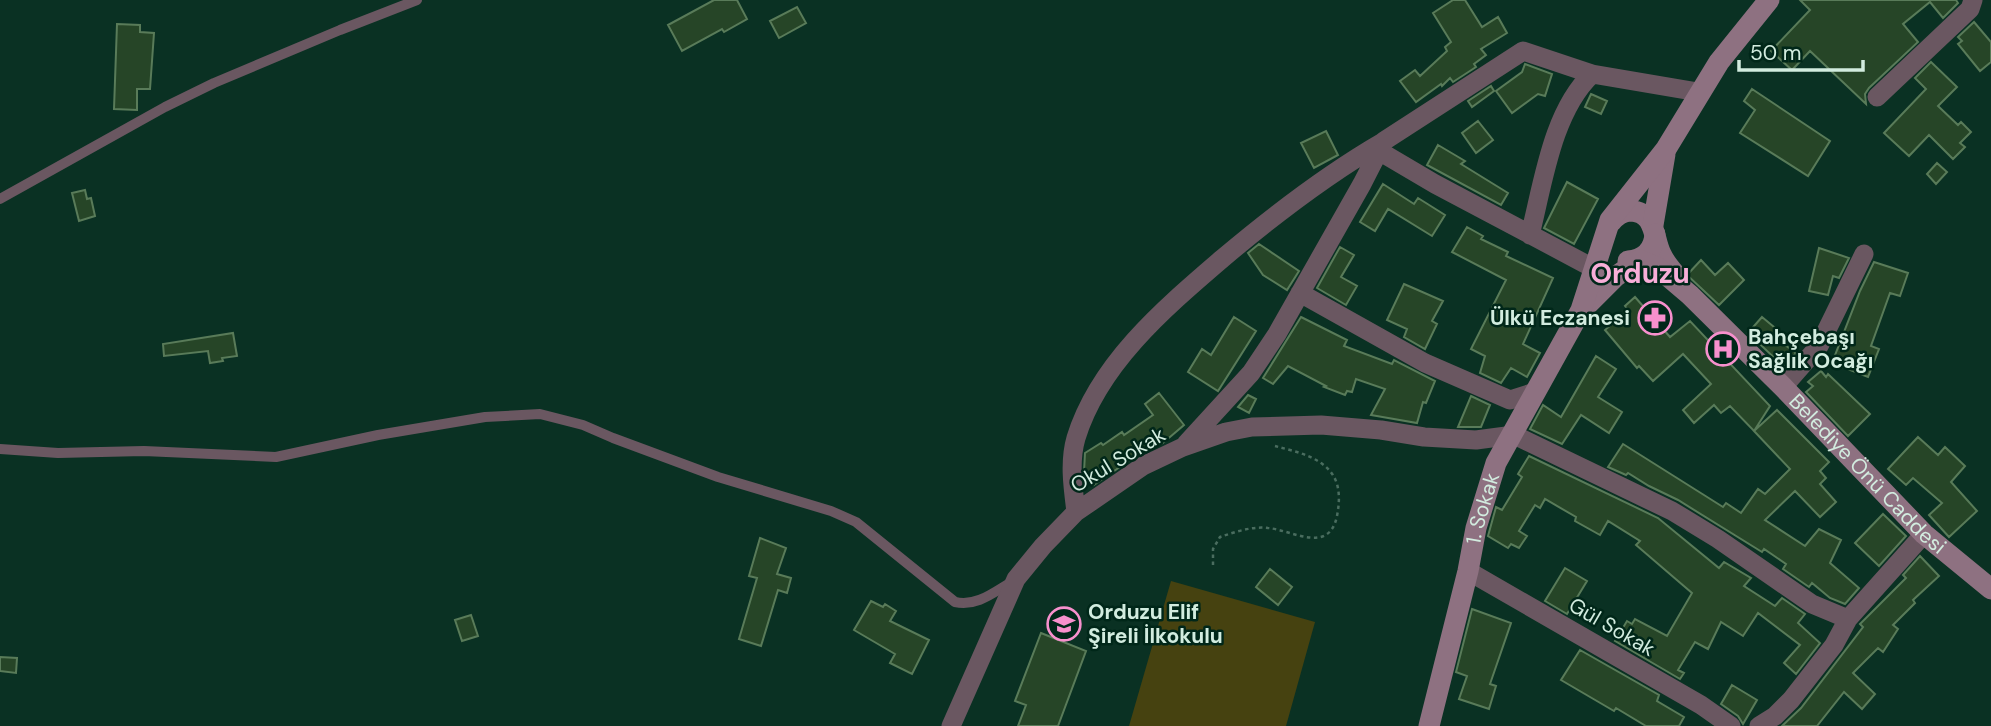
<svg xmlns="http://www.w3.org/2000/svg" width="1991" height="726" font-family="'DM Sans',sans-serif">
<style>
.green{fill:#464210}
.building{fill:#264527;stroke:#597b59;stroke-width:2}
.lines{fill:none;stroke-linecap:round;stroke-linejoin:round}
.path{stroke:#4a6d5f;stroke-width:2.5;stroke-dasharray:3.5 3.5;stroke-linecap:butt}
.lane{stroke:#6a5761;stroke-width:10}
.street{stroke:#6a5761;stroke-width:19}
.secondary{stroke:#8e7181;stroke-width:21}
.labels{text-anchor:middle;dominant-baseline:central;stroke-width:5;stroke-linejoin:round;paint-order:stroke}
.poi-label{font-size:21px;font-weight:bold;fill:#d2ecdf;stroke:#002719;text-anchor:start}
.street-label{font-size:21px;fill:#d2ecdf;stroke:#002719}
.district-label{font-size:28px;font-weight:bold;fill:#f8aed8;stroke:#002719}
</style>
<rect width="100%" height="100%" fill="#0a3123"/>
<!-- green -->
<path class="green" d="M 1171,581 L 1315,622 L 1286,726 L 1129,726 Z"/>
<!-- building -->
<path class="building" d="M 714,0 L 737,0 L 747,19 L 724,32 L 722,29 L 682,51 L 668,25 Z
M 1453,0 L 1465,0 L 1482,27 L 1498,17 L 1507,33 L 1481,49 L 1486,55 L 1474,64 L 1476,67 L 1453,82 L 1450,78 L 1442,86 L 1441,84 L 1416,102 L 1400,81 L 1415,70 L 1420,76 L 1447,51 L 1445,47 L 1451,42 L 1433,13 Z
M 1800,0 L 1956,0 L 1958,3 L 1943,18 L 1930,2 L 1903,24 L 1918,42 L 1869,88 L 1865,94 L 1866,104 L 1810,51 L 1792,70 L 1771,51 L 1810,10 Z
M 797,7 L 806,23 L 779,38 L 770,21 Z
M 1974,22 L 1991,42 L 1991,62 L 1980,71 L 1958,44 L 1962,41 L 1958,37 Z
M 117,24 L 140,25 L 140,32 L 154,33 L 150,89 L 137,89 L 137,110 L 114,109 Z
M 1931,62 L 1957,87 L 1938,106 L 1958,125 L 1961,122 L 1971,132 L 1960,143 L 1965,147 L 1953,159 L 1929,135 L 1909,156 L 1884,133 L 1926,89 L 1915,78 Z
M 1525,64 L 1552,74 L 1545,96 L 1538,94 L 1512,113 L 1496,91 L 1522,72 Z
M 1491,86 L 1494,91 L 1472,107 L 1468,101 Z
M 1752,89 L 1830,141 L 1808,176 L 1740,133 L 1755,110 L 1744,101 Z
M 1591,94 L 1607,101 L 1601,114 L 1585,107 Z
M 1478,121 L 1493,140 L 1476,153 L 1462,133 Z
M 1326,131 L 1338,155 L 1314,168 L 1301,143 Z
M 1438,145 L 1465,161 L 1461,164 L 1508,193 L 1501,205 L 1427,165 Z
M 1937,163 L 1947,172 L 1936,184 L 1927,174 Z
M 1567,182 L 1598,199 L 1574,244 L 1544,228 Z
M 1383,184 L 1414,204 L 1418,198 L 1445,215 L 1432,236 L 1388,209 L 1375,231 L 1360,222 Z
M 85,190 L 87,199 L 91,198 L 95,216 L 79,221 L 72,193 Z
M 1467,227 L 1483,236 L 1481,239 L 1508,252 L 1506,256 L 1553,278 L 1523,344 L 1540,353 L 1527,377 L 1511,368 L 1501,383 L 1480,373 L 1485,356 L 1471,349 L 1506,280 L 1452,252 Z
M 1259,244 L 1299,271 L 1287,290 L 1263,275 L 1248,253 Z
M 1340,247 L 1354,255 L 1341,277 L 1357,286 L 1346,305 L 1317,288 Z
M 1819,248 L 1849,258 L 1839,278 L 1833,276 L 1828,295 L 1809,291 Z
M 1701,260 L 1715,275 L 1728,263 L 1744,280 L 1719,305 L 1687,275 Z
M 1874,262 L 1908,273 L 1900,296 L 1890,293 L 1871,346 L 1879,349 L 1868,377 L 1832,363 L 1860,291 Z
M 1404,284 L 1443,301 L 1432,321 L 1437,324 L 1425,349 L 1404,337 L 1407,329 L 1387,320 Z
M 1635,297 L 1670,337 L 1690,321 L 1770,406 L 1754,431 L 1730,406 L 1721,413 L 1714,405 L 1694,423 L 1683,410 L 1711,384 L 1683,354 L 1653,381 L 1639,366 L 1637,368 L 1605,330 L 1628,310 L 1625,306 Z
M 1234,317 L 1256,331 L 1218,391 L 1188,372 L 1202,349 L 1211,355 Z
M 1301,317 L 1347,340 L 1344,346 L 1392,364 L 1394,360 L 1435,381 L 1426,403 L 1423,402 L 1417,423 L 1371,415 L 1385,389 L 1356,379 L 1352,392 L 1347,391 L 1345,395 L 1324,387 L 1326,386 L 1288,366 L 1273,384 L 1263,378 Z
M 1762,317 L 1780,332 L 1775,338 L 1796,353 L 1784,367 L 1748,333 Z
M 233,333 L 237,356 L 222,358 L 223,361 L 210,363 L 208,351 L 164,356 L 163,344 Z
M 1596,356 L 1616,369 L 1598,397 L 1622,412 L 1609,433 L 1581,415 L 1562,444 L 1530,429 L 1543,405 L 1561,417 Z
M 1821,371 L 1826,377 L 1828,374 L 1870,414 L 1848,436 L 1806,392 L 1813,386 L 1808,382 Z
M 1159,393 L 1184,425 L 1163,443 L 1143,451 L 1094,485 L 1084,472 L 1085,453 L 1101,443 L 1103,445 L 1122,432 L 1124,435 L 1153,415 L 1145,404 Z
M 1248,395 L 1256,399 L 1249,413 L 1238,407 Z
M 1471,396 L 1490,405 L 1481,427 L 1458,427 Z
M 1777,410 L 1829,462 L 1820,471 L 1826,478 L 1820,484 L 1836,502 L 1820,517 L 1795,491 L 1765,520 L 1805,546 L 1819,529 L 1841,540 L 1830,563 L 1859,588 L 1845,604 L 1830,598 L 1812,583 L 1809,587 L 1783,569 L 1786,564 L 1764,549 L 1762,552 L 1678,500 L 1649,486 L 1628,473 L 1626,475 L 1608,467 L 1623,444 L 1723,507 L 1726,503 L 1741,513 L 1758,489 L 1765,494 L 1790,469 L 1754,431 Z
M 1918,437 L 1938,455 L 1945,447 L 1965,466 L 1951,482 L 1977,511 L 1949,537 L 1929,515 L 1942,503 L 1913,478 L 1906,485 L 1888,469 Z
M 1529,456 L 1658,518 L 1719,568 L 1724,562 L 1751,578 L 1744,586 L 1775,606 L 1782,598 L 1805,614 L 1798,623 L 1820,643 L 1796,674 L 1784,663 L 1800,645 L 1758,613 L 1743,636 L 1721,622 L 1708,649 L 1695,642 L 1678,670 L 1684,673 L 1680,679 L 1615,641 L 1627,621 L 1632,624 L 1635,619 L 1667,636 L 1692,593 L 1636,545 L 1640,541 L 1608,521 L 1600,535 L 1575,521 L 1576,517 L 1545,499 L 1540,508 L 1535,505 L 1519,531 L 1527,536 L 1519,548 L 1511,544 L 1508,548 L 1488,536 L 1496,507 L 1502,510 L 1522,477 L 1518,474 Z
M 1883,514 L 1906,536 L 1879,566 L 1855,543 Z
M 760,538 L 786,548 L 777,574 L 791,578 L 787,593 L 778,590 L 761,646 L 739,639 L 757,578 L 749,576 Z
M 1920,556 L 1939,576 L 1913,600 L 1915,603 L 1893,625 L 1898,629 L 1883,652 L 1878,648 L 1853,673 L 1875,694 L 1862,709 L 1844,692 L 1817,726 L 1782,726 L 1801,708 L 1863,627 L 1860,624 L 1906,578 L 1903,575 Z
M 1565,568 L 1587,581 L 1567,614 L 1545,601 Z
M 1270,569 L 1292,587 L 1278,605 L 1256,587 Z
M 871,601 L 883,607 L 885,604 L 896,611 L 890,621 L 929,640 L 912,674 L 890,663 L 895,654 L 854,630 Z
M 1472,609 L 1511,623 L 1490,684 L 1496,686 L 1489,709 L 1459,699 L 1467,676 L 1456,672 Z
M 471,615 L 478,636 L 462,641 L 455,620 Z
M 1041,633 L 1086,651 L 1058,726 L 1018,726 L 1026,705 L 1015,701 Z
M 1580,650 L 1659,695 L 1657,701 L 1684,717 L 1679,726 L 1646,726 L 1616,708 L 1614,711 L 1561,680 Z
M 0,657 L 17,658 L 16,673 L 0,671 Z
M 1732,685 L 1757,700 L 1743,724 L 1738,716 L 1721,704 Z"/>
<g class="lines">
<!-- path -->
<path class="path" d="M 1213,565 L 1213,549 L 1220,537 C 1235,532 1252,526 1268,528 C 1292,530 1329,555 1337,516 C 1339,505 1340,495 1337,484 C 1329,458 1297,452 1275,446"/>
<!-- lane -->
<path class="lane" d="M 0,199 L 165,107 L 214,83 L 340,30 L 417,0
M 0,449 L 58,453 L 144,451 L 276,457 L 378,435 L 485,417 L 540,414 L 583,425 L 613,438 L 718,477 L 831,511 L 856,522 L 955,602 C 977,607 994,592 1013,581"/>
<!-- street -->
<path class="street" d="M 1877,97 L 1970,9 L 1973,0
M 1379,151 L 1435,184 L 1595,269
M 1530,235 C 1543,184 1552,112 1592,74
M 1300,293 L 1425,363 L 1510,400 L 1535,392
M 1783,387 L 1819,346 L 1864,254
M 1186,444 L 1251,373 L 1277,334 L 1362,184 L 1384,141 L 1523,51 L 1592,74 L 1698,92
M 1076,512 C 1073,488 1069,462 1076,438 C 1099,363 1166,307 1223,258 C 1274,215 1326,175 1383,142
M 1468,571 L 1701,705 L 1731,726
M 951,726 L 1016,579 L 1043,546 L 1076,512 L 1143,466 L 1183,447 L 1226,432 L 1252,427 L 1321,425 L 1381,430 L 1424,437 L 1476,440 L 1514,435 L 1672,511 L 1718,539 L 1812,604 L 1848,619
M 1759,726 L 1775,716 L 1791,700 L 1834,645 L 1848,619 L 1924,534"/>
<!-- secondary -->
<g class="secondary">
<path d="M 1611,222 C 1616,216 1622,211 1631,211 C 1656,212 1653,238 1661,254 C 1664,261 1669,267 1674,273"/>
<path d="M 1653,225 L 1665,154"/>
<path d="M 1628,261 C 1645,260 1654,250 1655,234"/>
<path id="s1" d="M 1584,308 L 1615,277 L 1639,260 L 1657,267 L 1690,295 L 1783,387 L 1924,534 L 1991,589"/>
<path id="s2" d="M 1429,726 L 1468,571 L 1476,528 L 1496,463 L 1581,310 L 1610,220 L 1666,149 L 1719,62 L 1769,0"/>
</g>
</g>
<!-- icons -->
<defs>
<symbol id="pharmacy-ring" viewBox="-11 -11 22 22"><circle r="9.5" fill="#002719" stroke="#f790cd" stroke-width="1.5"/><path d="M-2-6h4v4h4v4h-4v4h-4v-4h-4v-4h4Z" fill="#f790cd"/></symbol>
<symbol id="hospital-ring" viewBox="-11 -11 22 22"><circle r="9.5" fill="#002719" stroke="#f790cd" stroke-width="1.5"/><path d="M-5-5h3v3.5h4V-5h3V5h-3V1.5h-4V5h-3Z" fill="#f790cd"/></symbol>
<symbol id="school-ring" viewBox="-11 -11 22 22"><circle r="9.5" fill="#002719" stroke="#f790cd" stroke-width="1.5"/><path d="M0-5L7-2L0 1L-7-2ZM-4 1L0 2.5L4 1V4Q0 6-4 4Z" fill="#f790cd"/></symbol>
</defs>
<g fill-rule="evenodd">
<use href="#pharmacy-ring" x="1636" y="299" width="38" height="38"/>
<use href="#hospital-ring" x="1704" y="330" width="38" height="38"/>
<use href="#school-ring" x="1045" y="605" width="38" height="38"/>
</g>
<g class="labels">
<!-- poi labels -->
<g class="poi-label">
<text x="1630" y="318" text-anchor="end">Ülkü Eczanesi</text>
<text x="1748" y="337">Bahçebaşı<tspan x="1748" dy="24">Sağlık Ocağı</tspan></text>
<text x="1088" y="612">Orduzu Elif<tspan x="1088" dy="24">Şireli İlkokulu</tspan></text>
</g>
<!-- street labels -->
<g class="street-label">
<text transform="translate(1118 460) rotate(-31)">Okul Sokak</text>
<text stroke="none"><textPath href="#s1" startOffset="388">Belediye Önü Caddesi</textPath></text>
<text stroke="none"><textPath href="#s2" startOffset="224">1. Sokak</textPath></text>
<text transform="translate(1612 627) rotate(30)">Gül Sokak</text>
</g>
<!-- district labels -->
<g class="district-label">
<text x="1640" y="273">Orduzu</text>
</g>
</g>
<!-- scale -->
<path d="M1739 60v10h124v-10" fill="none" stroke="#d2ecdf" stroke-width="3.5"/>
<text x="1750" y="60" font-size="21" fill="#d2ecdf" stroke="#002719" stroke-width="5" paint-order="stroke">50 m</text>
</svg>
